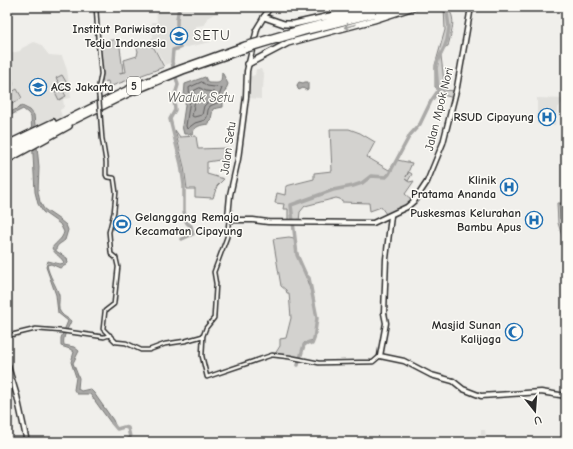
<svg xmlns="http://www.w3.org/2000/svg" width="573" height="449" font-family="'Comic Neue',sans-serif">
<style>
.built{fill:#e1e0dc}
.green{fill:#d3d2cf;stroke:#7f7e7d}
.water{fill:#aaa9a7;stroke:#777775}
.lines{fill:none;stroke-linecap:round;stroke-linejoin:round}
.shore{stroke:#5e5d5d;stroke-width:1}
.river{stroke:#aaa9a7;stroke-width:3.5}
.minor-casing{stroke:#2b2b2b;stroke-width:5.5}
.major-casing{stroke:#2b2b2b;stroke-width:7}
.highway-casing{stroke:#2b2b2b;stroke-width:8}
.minor{stroke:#fdfcf7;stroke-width:2.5}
.major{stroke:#fdfcf7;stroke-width:4}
.highway{stroke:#fdfcf7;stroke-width:5}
.minor-bridge-casing{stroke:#2b2b2b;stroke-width:5.5;stroke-linecap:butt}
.highway-bridge-casing{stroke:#2b2b2b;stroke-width:8;stroke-linecap:butt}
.minor-bridge{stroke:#fdfcf7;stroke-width:2.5}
.highway-bridge{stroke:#fdfcf7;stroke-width:5}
.oneway{stroke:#9e9e9b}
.labels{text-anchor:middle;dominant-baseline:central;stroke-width:3;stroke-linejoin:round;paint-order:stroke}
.shield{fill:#fdfcf7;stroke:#6a6a68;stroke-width:1}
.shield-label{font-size:11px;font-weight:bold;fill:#2b2b2b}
.poi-label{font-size:12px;font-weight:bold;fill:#2b2b2b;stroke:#fdfcf7;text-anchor:end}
.street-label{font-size:12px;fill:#2b2b2b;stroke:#fdfcf7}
.water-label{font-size:13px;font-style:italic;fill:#575756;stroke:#fdfcf7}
.quarter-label{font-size:14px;letter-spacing:1px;fill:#2b2b2b;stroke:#fdfcf7}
</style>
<rect width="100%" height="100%" fill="#f0efeb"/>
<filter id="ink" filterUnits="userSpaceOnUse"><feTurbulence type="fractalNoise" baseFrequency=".025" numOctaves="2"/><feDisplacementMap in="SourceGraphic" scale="8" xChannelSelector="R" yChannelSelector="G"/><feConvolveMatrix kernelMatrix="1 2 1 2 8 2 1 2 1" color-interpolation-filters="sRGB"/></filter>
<g filter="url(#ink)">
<!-- built -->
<path class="built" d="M 156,7 L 218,7 L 218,14 L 214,14 L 207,18 L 205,25 L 196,26 L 197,34 L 206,34 L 207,39 L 209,39 L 211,42 L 173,50 L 171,63 L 165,65 L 150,39 L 153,37 L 152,22 L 157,22 Z
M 34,42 L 40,44 L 49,55 L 62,56 L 67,70 L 71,98 L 63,99 L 64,106 L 63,108 L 60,110 L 62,117 L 35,129 L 34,115 L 28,108 L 22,105 L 7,114 L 7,54 L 20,51 L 22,48 Z
M 256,69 L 261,69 L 264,75 L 263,89 L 261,89 L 261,99 L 247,98 L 248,77 L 255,75 Z
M 537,98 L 566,99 L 566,101 L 561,104 L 557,109 L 555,125 L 537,124 Z
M 481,430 L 485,430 L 486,437 L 482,438 L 482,442 L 469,442 L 468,437 L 481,435 Z"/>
<!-- green -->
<path class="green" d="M 444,7 L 446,7 C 458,17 451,33 448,46 L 445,47 L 441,56 L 445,90 L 455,91 L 454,98 L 443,95 L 444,91 L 435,87 L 435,65 L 445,30 Z
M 119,39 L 123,72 L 119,73 L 126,72 L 124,60 L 137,56 L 138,51 L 135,44 L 141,41 L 154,48 L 164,67 L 109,87 L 108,81 L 102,82 L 103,74 L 99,42 Z
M 7,74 C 15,79 15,88 7,93 Z
M 62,75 L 69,87 L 63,91 L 66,96 L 59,100 L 55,92 L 62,88 L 56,78 Z
M 17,89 L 22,98 L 7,107 L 7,95 Z
M 330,129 L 349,129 L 360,133 L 375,142 L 367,157 L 389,170 L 397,160 L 412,163 L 406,177 L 409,172 L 412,174 L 408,181 L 405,179 L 409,182 L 414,181 L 405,194 L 412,200 L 400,209 L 386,214 L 381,207 L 370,211 L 369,203 L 342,202 L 340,199 L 336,198 L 305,206 L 300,212 L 299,221 L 288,220 L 288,209 L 283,209 L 284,204 L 275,203 L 277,193 L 285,195 L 286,186 L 314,179 L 314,173 L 332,171 Z
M 175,130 L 180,137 L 196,136 L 198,149 L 228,148 L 226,159 L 207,162 L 207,174 L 224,179 L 217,186 L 213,198 L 195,197 L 195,189 L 187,189 L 184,167 Z
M 557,203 L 566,203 L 566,249 L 558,223 Z
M 289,237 L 294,238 L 295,245 L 313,298 L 317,320 L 313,340 L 304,343 L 300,359 L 275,354 L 280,346 L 280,339 L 286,338 L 291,318 L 289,293 L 287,293 L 286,290 L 281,286 L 273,239 Z"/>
<!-- water -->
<path class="water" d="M 222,72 L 228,84 L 223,97 L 223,107 L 213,109 L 211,119 L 208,122 L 209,124 C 200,125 195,126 192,134 L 184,134 L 182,126 L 186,99 L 184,96 L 185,84 L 205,77 L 208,83 C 221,83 221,85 222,72 Z
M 299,82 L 303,83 L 305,82 L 308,82 L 308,89 L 306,90 L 303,88 L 299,90 L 298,89 L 297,85 Z
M 22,106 L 30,110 L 34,115 L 39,167 L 38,192 L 40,202 L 44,209 L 60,220 L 66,225 L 68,230 L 65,240 C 61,244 56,244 56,251 L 67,258 L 68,263 L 66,265 L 60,268 L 51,264 L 47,265 C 49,276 56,285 59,295 C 60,301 57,308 61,313 C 64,317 68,318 71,321 C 68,329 62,337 64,345 L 74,347 L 79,351 L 73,363 L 79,378 L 78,389 L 81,391 L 90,389 L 94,393 L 113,420 L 115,425 L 113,426 L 90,394 L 77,394 L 74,390 L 76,377 L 71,362 L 74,352 L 70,349 L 61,346 L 61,338 L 68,321 L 58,313 L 56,295 L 46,267 L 48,261 L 60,264 L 64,263 C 62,257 55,255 52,248 C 56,242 62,240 64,232 L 60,224 L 43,212 L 38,204 L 35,192 L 31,117 L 28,113 L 23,109 L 7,117 L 7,114 Z
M 559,204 L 566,204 L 566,219 L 560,219 Z"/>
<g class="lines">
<!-- shore -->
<path class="shore" d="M 202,82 L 207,86 L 222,88 L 219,96 L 219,102 L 210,106 L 208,110 L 207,117 L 205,120 L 195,123 L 187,129 L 186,126 L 190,100 L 189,88 Z
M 200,88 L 206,91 L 214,92 L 214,97 L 204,106 L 202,115 L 194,117 L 192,116 L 195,100 L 194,91 Z"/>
<!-- river -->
<path class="river" d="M 179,7 L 177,19 L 177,34 L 180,48 L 173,50 L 172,62 L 178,85 L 174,98 L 175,110 L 170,119 L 181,164 L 184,185 L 184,211 L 186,221 L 187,223 L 191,226 L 193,234 L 182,239
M 298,365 L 304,345 L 309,342 L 312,344 L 314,339 L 317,318 L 309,278 L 306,275 L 297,255 L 291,205 L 333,190 L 353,186 L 362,183 L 371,176 L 386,177 L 389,174 L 410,135 L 420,124 L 431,101 L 438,91 L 436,68 L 438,60 L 444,48 L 447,40 L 449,27 L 447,13 L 448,11 L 455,7
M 112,423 L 117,429 L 124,427 L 128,428 L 130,437 L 128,440 L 124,442"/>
<defs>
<path id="minor" d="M 96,7 L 98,41 L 101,74 L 98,90 L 99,98
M 100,111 L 102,138 L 106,162 L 106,175 L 107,177 L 114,178 L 116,192 L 114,212 L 109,232 L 111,254 L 116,258 L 118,267 L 114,304 L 105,311 L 103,329 L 116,342 L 126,343 L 141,350 L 149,350 L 165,344 L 185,341 L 203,336
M 229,219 L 227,237 L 214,272 L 216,284 L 214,318 L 206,328 L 203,336 L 202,356 L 207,377 L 272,355 L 289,357 L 319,363 L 373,362 L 380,356
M 7,336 L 36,329 L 62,331 L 104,337 L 110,335"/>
<path id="major" d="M 257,29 L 247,71 L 246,97 L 238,159 L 230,195 L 228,217 L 231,220 L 253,220 L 268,222 L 373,223 L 407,207 L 415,200 L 427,182 L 443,143 L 457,87 L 471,7
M 256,30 L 270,7
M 391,216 L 386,259 L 384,313 L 386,323 L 380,356 L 404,361 L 431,375 L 453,381 L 463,389 L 481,396 L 541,392 L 566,396
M 7,363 L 17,396 L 27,442"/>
<path id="highway" d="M 264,17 L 284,24 L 294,24 L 370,7
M 259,41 L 303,28 L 386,7
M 260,45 L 304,32 L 404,7
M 248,64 L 288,43 L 374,20 L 414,7
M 7,144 L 53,122
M 7,149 L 130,88 L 181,68 L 245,45
M 7,154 L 130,93 L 183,71 L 244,50
M 7,160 L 69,126"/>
</defs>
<!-- minor casing -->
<use href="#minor" class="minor-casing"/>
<!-- major casing -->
<use href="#major" class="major-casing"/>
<!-- highway casing -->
<use href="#highway" class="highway-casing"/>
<!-- minor -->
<use href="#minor" class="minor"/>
<!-- major -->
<use href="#major" class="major"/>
<!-- highway -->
<use href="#highway" class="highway"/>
<defs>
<path id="minor-bridge" d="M 99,98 L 100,111"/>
<path id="highway-bridge" d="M 245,45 L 259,41
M 244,50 L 260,45"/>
</defs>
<!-- minor-bridge casing -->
<use href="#minor-bridge" class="minor-bridge-casing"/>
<!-- highway-bridge casing -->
<use href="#highway-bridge" class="highway-bridge-casing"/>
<!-- minor-bridge -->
<use href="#minor-bridge" class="minor-bridge"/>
<!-- highway-bridge -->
<use href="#highway-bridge" class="highway-bridge"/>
</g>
<!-- one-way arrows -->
<defs><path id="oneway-shaft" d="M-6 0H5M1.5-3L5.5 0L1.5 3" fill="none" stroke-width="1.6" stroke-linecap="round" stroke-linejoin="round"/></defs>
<use class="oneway" href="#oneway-shaft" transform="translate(350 26) rotate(165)"/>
</g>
<!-- icons -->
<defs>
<symbol id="university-ring" viewBox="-11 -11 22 22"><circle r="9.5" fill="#fdfcf7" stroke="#1f6fb2" stroke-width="1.5"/><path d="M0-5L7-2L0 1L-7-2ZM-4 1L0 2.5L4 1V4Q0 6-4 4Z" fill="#1f6fb2"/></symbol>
<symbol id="school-ring" viewBox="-11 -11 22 22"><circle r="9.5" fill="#fdfcf7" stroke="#1f6fb2" stroke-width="1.5"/><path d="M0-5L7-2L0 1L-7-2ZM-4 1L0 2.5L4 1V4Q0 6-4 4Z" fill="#1f6fb2"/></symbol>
<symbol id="hospital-ring" viewBox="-11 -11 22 22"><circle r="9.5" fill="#fdfcf7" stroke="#1f6fb2" stroke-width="1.5"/><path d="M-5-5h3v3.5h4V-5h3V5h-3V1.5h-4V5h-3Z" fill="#1f6fb2"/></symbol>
<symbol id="stadium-ring" viewBox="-11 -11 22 22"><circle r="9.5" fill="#fdfcf7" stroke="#1f6fb2" stroke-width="1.5"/><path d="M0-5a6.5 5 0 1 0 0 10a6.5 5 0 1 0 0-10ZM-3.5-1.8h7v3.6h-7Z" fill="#1f6fb2"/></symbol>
<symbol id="mosque-ring" viewBox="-11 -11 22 22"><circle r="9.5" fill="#fdfcf7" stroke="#1f6fb2" stroke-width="1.5"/><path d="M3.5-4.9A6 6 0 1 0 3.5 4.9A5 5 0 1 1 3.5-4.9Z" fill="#1f6fb2"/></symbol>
</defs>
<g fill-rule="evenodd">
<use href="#university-ring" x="169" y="26" width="20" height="20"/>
<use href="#school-ring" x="28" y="77" width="20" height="20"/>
<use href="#hospital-ring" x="537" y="107" width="20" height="20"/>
<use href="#hospital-ring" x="499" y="177" width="20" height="20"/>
<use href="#hospital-ring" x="524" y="210" width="20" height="20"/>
<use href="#stadium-ring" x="112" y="214" width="20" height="20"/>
<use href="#mosque-ring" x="504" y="322" width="20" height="20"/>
</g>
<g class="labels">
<!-- shield labels -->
<rect class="shield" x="127" y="77" width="14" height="18" rx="3"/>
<g class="shield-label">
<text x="134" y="86">5</text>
</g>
<!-- poi labels -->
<g class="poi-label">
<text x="166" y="29">Institut Pariwisata<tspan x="166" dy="14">Tedja Indonesia</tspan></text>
<text x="51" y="87" text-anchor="start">ACS Jakarta</text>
<text x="534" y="117">RSUD Cipayung</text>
<text x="496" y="180">Klinik<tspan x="496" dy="14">Pratama Ananda</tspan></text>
<text x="521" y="213">Puskesmas Kelurahan<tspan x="521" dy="14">Bambu Apus</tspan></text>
<text x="135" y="217" text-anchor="start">Gelanggang Remaja<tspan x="135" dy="14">Kecamatan Cipayung</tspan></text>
<text x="501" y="325">Masjid Sunan<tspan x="501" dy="14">Kalijaga</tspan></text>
</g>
<!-- street labels -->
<g class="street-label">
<text transform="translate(439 109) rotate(-76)">Jalan Mpok Nori</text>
<text transform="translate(228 148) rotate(-82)">Jalan Setu</text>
</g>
<!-- water labels -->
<g class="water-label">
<text x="201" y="97">Waduk Setu</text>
</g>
<!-- quarter labels -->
<g class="quarter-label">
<text x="212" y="35">SETU</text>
</g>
</g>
<!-- margin -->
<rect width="573" height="449" fill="none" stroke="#fdfcf7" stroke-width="24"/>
<rect x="12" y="12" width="549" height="425" fill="none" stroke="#2b2b2b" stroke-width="1.5" filter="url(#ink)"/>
<!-- north arrow -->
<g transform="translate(535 411) rotate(163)" stroke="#fdfcf7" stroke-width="3" paint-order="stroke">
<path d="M0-3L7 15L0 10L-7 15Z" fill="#2b2b2b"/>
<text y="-6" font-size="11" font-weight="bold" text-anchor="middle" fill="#2b2b2b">U</text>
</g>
</svg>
